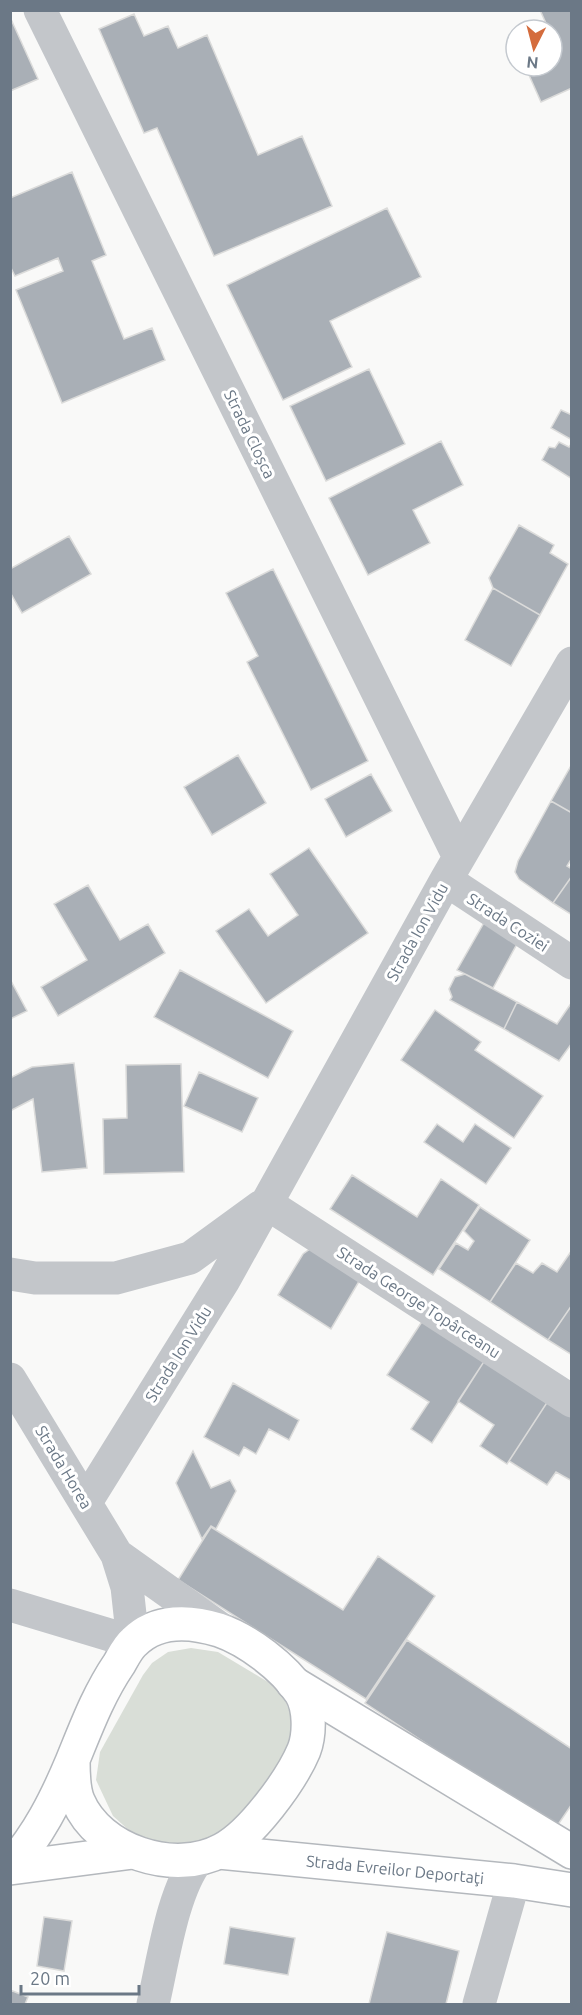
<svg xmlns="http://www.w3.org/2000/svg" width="582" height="2015" font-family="Ubuntu,sans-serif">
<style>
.green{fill:#d9ded7}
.building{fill:#a9afb6;stroke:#dbdbda;stroke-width:1.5}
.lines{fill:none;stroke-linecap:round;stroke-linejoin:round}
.major-casing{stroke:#b4b8bd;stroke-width:36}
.minor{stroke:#c3c6ca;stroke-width:33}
.major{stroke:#fff;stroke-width:33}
.labels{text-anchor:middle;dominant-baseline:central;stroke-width:6;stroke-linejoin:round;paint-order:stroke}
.street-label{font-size:16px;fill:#6b7886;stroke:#fff}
</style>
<rect width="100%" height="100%" fill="#f9f9f8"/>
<!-- green -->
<path class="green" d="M 191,1648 L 218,1652 L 268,1682 L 283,1695 L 292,1718 L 290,1745 L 279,1769 L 223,1838 L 198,1846 L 164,1844 L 132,1833 L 113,1816 L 96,1780 L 100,1752 L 143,1675 L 152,1663 L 168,1652 Z"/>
<!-- building -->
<path class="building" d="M 540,10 L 572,10 L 572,88 L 541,102 L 525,66 L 552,66 L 552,54 L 559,51 L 552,30 L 549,30 Z
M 134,14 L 144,36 L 168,26 L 178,48 L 207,35 L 258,155 L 302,136 L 332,206 L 214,256 L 157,128 L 144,133 L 99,29 Z
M 10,17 L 38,79 L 10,91 Z
M 72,172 L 106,255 L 92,261 L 124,339 L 152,328 L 165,360 L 62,403 L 16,290 L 63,271 L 58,258 L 15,276 L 10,266 L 10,198 Z
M 387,208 L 421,277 L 330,321 L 352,367 L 283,400 L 227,285 Z
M 369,369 L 405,444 L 326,481 L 290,406 Z
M 561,410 L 572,415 L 572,440 L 551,428 Z
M 441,441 L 463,485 L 413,510 L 430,543 L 368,575 L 329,498 Z
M 559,442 L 569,447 L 572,443 L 572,479 L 542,460 L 549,447 L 555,448 Z
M 519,525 L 554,545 L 550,553 L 568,564 L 540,615 L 493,588 L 489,578 Z
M 69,536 L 91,574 L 22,613 L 10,592 L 10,569 Z
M 273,569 L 368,761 L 311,790 L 247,662 L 258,656 L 226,593 Z
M 493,588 L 540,615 L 511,666 L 465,640 Z
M 238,755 L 266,803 L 212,835 L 184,787 Z
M 572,764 L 572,813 L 551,801 Z
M 371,774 L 392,811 L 346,837 L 325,799 Z
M 551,801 L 572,813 L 572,858 L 567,866 L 572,869 L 572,876 L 553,903 L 519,879 L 515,872 L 518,861 Z
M 309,848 L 368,933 L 266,1003 L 216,931 L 249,909 L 268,936 L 298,915 L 270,874 Z
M 572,876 L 572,915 L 553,903 Z
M 88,885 L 120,940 L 148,924 L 165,953 L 58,1016 L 41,987 L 87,960 L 54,904 Z
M 485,921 L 518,942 L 493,988 L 457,970 Z
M 180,970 L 293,1031 L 268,1078 L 154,1017 Z
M 465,974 L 517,1002 L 504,1029 L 450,1000 L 452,997 L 449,989 L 455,977 Z
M 10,979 L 27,1011 L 10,1019 Z
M 517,1002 L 557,1024 L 572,1002 L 572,1043 L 559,1061 L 504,1029 Z
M 435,1010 L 481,1042 L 475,1050 L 543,1096 L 514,1138 L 401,1060 Z
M 74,1063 L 87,1168 L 42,1172 L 33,1099 L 10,1111 L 10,1078 L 32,1067 Z
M 181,1064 L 184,1172 L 104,1174 L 103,1119 L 127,1118 L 126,1065 Z
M 199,1072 L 258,1098 L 242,1132 L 184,1106 Z
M 437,1124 L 463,1142 L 475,1124 L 511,1148 L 486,1184 L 424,1142 Z
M 352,1175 L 417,1217 L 441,1179 L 479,1205 L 433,1275 L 330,1209 Z
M 480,1207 L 530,1240 L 490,1302 L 439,1269 L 456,1243 L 468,1250 L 474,1241 L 464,1231 Z
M 310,1249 L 361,1278 L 331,1329 L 278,1295 L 303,1254 Z
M 572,1250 L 572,1305 L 548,1340 L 490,1302 L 516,1263 L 533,1273 L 542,1263 L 557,1272 Z
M 572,1305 L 572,1355 L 548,1340 Z
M 423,1320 L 485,1360 L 432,1443 L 411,1429 L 429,1402 L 387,1375 Z
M 485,1360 L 548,1401 L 507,1464 L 480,1446 L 494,1425 L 458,1401 Z
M 233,1383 L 299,1420 L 289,1440 L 269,1429 L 256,1454 L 244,1447 L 239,1456 L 204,1437 Z
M 548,1401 L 572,1417 L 572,1481 L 556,1472 L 547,1485 L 509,1461 Z
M 193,1451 L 211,1488 L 230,1480 L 236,1491 L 216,1529 L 211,1526 L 202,1539 L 176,1483 Z
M 211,1527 L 343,1610 L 378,1556 L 435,1596 L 366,1699 L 178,1580 Z
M 407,1640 L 572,1749 L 572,1804 L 555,1829 L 365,1703 Z
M 44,1917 L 72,1921 L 64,1971 L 37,1966 Z
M 230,1927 L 295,1938 L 288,1975 L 224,1964 Z
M 387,1932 L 459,1951 L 446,2004 L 369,2004 Z
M 10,1990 L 28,1997 L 25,2004 L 10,2004 Z"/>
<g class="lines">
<defs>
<g id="major">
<path d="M 293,1683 L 572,1852"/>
<path id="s1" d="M 219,1852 L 514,1881 L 572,1890"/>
<path d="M 10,1867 C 38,1836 56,1800 72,1762 C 86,1728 98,1695 119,1664 C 123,1657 128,1647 134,1642 C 157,1619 190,1621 219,1630 C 248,1640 284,1667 301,1693 C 310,1708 310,1734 304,1750 C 291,1781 251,1835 222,1850 C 174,1876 99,1851 78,1801 C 73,1789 73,1774 73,1761"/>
<path d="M 10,1868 L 133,1852"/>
</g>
</defs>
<!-- major casing -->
<use href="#major" class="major-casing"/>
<!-- minor -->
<path class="minor" d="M 40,10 L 459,857
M 446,880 L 572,963
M 266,1203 L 572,1401
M 10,1274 L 35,1278 L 116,1278 L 190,1258 L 260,1207
M 10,1379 L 117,1555 L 127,1587 L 133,1642 L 10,1605
M 86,1502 L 224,1280 L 446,880 L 572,663
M 117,1555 L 225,1632
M 153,2004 C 163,1962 172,1892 198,1859
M 479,2004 L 514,1881"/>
<!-- major -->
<use href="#major" class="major"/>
</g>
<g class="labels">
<!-- street labels -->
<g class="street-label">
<text transform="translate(250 434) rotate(64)">Strada Cloșca</text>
<text transform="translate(508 922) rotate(33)">Strada Coziei</text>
<text transform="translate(417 932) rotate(-61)">Strada Ion Vidu</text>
<text transform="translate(419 1302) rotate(33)">Strada George Topârceanu</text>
<text transform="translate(178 1354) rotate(-58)">Strada Ion Vidu</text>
<text transform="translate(64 1467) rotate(59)">Strada Horea</text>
<text stroke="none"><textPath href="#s1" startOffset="177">Strada Evreilor Deportaţi</textPath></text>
</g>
</g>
<!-- border -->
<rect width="582" height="2015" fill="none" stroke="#6b7886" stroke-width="24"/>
<!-- north arrow -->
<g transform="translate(534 48) rotate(186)"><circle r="28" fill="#ffffff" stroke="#c4c9cf" stroke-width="1.5"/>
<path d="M0-4.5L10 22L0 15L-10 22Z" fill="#d46c3d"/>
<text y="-9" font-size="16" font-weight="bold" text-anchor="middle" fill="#6b7886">N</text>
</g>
<!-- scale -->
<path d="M21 1985v9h118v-9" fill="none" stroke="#6b7886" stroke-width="3"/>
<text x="30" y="1985" font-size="18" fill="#6b7886" stroke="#ffffff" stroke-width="4.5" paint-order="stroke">20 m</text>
</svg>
